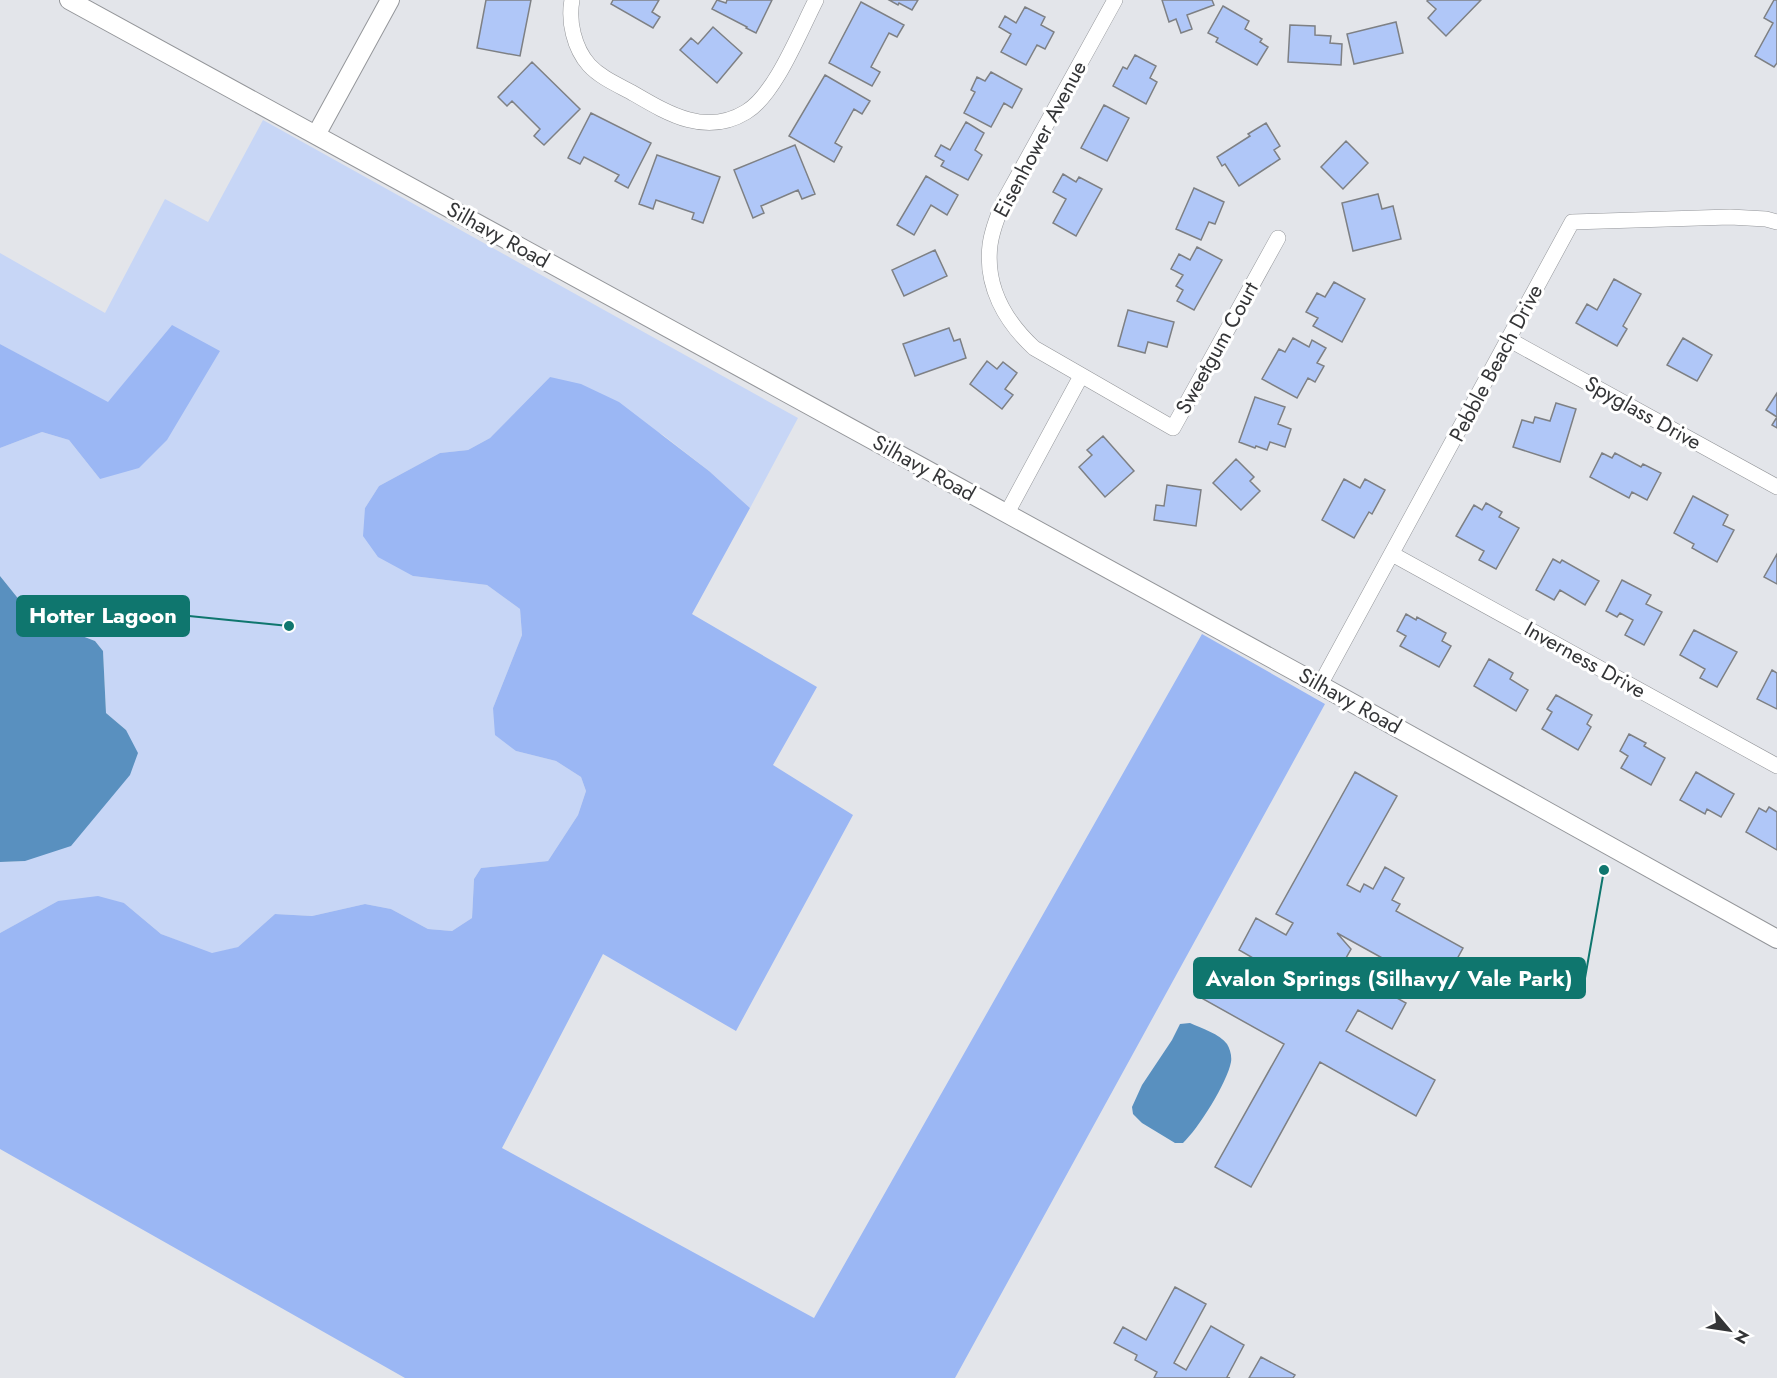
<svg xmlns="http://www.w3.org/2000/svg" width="1777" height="1378" font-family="Jost,sans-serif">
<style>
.green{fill:#c7d6f6}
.forest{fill:#9bb7f4}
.water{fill:#5990bf}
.building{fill:#b0c7f8;stroke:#7e8084;stroke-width:1.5}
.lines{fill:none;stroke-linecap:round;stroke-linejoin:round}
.minor-casing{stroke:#94969a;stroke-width:16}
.tertiary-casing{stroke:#94969a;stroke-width:20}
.minor{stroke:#fff;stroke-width:15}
.tertiary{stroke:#fff;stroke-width:18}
.labels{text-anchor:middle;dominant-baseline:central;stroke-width:6;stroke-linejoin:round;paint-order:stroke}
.street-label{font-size:21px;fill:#343537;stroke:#fff}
.leader{fill:none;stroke:#0f766e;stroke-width:2}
.callout-dot{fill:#0f766e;stroke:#fff;stroke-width:2}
.callout{fill:#0f766e;stroke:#0f766e;stroke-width:2}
.callout-label{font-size:22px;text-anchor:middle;font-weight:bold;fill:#fff}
</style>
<rect width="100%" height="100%" fill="#e3e5ea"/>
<!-- green -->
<path class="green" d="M 263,120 L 798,418 L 750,508 L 709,471 L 663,435 L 550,377 L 490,438 L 468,450 L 440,453 L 379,486 L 365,508 L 413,576 L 487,585 L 520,609 L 522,635 L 493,708 L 516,751 L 556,761 L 581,777 L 586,791 L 578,815 L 548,861 L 481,868 L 474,879 L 472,918 L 452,931 L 428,929 L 391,909 L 365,904 L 312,916 L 275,914 L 238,947 L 212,954 L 161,934 L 124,903 L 58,901 L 0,933 L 0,862 L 25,861 L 126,730 L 106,713 L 103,651 L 95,641 L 33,617 L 0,576 L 0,448 L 42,432 L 69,440 L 100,479 L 172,325 L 108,403 L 0,344 L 0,253 L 105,313 L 165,199 L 208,222 Z"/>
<!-- forest -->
<path class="forest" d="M 172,325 L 220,351 L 167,440 L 139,468 L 100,479 L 69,440 L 42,432 L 0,448 L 0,344 L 108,402 Z
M 550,377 L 581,384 L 619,402 L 709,471 L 750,508 L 692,614 L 817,687 L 773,765 L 853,815 L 736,1031 L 603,954 L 502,1148 L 814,1318 L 1202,634 L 1325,704 L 955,1378 L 405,1378 L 0,1149 L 0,933 L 58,901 L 98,896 L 124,903 L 161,934 L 212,953 L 238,947 L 275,914 L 312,916 L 365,904 L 391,909 L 428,929 L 452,931 L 472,918 L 474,879 L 481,868 L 548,861 L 578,815 L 586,791 L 581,777 L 556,761 L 516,751 L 495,735 L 493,708 L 522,635 L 520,609 L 487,585 L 413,576 L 378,557 L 363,536 L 365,508 L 379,486 L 440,453 L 468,450 L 490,438 Z"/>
<!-- water -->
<path class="water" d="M 0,576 L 33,617 L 95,641 L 103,651 L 106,713 L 126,730 L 138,753 L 130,775 L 71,846 L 25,861 L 0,862 Z
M 1190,1023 C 1201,1028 1220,1034 1227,1044 C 1230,1049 1232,1056 1231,1062 C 1227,1083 1198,1129 1183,1143 L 1175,1143 L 1142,1123 L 1133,1114 L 1132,1107 L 1142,1085 L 1172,1040 L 1180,1024 Z"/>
<!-- building -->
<path class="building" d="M 486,0 L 531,0 L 520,56 L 477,48 Z
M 613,0 L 659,0 L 652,12 L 660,17 L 653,28 L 611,4 Z
M 717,0 L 726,3 L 727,0 L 772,0 L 756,33 L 746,28 L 747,27 L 712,9 Z
M 889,0 L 918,0 L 912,10 L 899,3 L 898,5 Z
M 1162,0 L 1212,0 L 1214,5 L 1187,15 L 1192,29 L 1181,33 L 1176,19 L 1169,22 Z
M 1428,0 L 1481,0 L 1446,36 L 1428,18 L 1436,9 L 1427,1 Z
M 1774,0 L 1777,0 L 1777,63 L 1774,67 L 1755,56 L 1773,23 L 1764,18 Z
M 861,2 L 904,25 L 897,37 L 889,33 L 871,67 L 880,72 L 872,86 L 829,63 Z
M 1223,6 L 1249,21 L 1245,29 L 1262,39 L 1260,42 L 1268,47 L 1257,65 L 1216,42 L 1218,38 L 1208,33 Z
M 1025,7 L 1045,17 L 1041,25 L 1054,32 L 1045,49 L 1037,45 L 1026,65 L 1001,52 L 1011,34 L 999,27 L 1005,16 L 1016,23 Z
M 1396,22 L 1403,53 L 1354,64 L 1347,34 Z
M 1290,25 L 1315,26 L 1315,35 L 1331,36 L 1330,43 L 1342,44 L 1341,65 L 1288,62 Z
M 713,27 L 742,53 L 717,83 L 680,50 L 691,38 L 698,44 Z
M 1135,55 L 1156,66 L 1150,78 L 1157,82 L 1146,104 L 1113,86 L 1123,67 L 1127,69 Z
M 532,62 L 580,109 L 544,145 L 534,136 L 540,129 L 512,101 L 507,106 L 498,97 Z
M 991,72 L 1022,89 L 1012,108 L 1004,103 L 991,127 L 964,113 L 975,92 L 971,90 L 977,77 L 985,81 Z
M 825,75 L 870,101 L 862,114 L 854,109 L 835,143 L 842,147 L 834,162 L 789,136 Z
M 1104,105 L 1129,118 L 1107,161 L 1081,148 Z
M 591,113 L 651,143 L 628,188 L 615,181 L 619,175 L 584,157 L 580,164 L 568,158 Z
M 966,122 L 984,133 L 975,150 L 982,155 L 968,180 L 941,166 L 944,161 L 935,156 L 941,145 L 950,150 Z
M 1266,123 L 1280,146 L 1274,150 L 1280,159 L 1239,186 L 1225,164 L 1222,166 L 1217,157 L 1250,136 L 1248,134 Z
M 1346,141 L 1368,163 L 1343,189 L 1321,167 Z
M 795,145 L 815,194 L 802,199 L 798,190 L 761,206 L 764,213 L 753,218 L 734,170 Z
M 657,155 L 720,177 L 703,223 L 692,219 L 694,213 L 656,200 L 653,209 L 639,204 Z
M 1063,174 L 1076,182 L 1079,177 L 1102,189 L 1076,236 L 1053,223 L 1066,199 L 1053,192 Z
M 926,176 L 958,195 L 947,215 L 931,205 L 914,235 L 897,225 Z
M 1194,188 L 1224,202 L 1215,224 L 1209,222 L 1201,240 L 1176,229 Z
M 1378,194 L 1382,209 L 1393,206 L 1401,239 L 1353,251 L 1342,203 Z
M 1197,247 L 1222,260 L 1194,310 L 1177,301 L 1183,290 L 1176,286 L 1183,275 L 1171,269 L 1179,254 L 1190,260 Z
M 935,250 L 947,276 L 904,296 L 892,270 Z
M 1614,279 L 1641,294 L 1623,326 L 1627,329 L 1617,346 L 1576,323 L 1587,304 L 1597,310 Z
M 1334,282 L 1365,299 L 1342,342 L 1313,326 L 1318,318 L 1306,312 L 1317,293 L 1325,297 Z
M 1128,310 L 1174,322 L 1167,347 L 1148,342 L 1145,353 L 1118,346 Z
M 949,328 L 954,341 L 960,339 L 966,358 L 915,376 L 903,344 Z
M 1293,338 L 1309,347 L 1312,340 L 1326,348 L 1317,363 L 1324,366 L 1315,382 L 1308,378 L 1297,398 L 1262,379 L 1279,349 L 1285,352 Z
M 1683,338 L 1712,355 L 1697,381 L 1667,365 Z
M 987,361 L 997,369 L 1003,362 L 1017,373 L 1005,389 L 1013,395 L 1002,409 L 970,384 Z
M 1777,393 L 1777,428 L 1772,425 L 1777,417 L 1766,410 Z
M 1255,397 L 1285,407 L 1278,424 L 1291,429 L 1285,447 L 1270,442 L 1267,450 L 1256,446 L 1255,448 L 1239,442 Z
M 1556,403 L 1576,409 L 1560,462 L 1513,447 L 1522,420 L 1533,423 L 1535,417 L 1550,421 Z
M 1103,436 L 1134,471 L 1105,497 L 1079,467 L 1092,455 L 1087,450 Z
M 1602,453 L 1612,458 L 1615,453 L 1641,467 L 1643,464 L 1661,473 L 1647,500 L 1632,492 L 1629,498 L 1590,477 Z
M 1236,459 L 1254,477 L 1250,481 L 1260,491 L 1241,510 L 1213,483 Z
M 1344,479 L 1360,488 L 1365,479 L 1385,490 L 1372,514 L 1369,512 L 1354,538 L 1322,520 Z
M 1167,485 L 1201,490 L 1196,526 L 1154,520 L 1156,505 L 1164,506 Z
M 1693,496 L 1728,515 L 1723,525 L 1734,530 L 1717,562 L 1692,548 L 1694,544 L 1674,533 Z
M 1486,503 L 1502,512 L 1499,517 L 1519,528 L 1496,569 L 1479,560 L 1484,551 L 1456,536 L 1474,505 L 1482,510 Z
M 1777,554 L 1777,584 L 1764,577 Z
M 1553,559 L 1560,563 L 1562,560 L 1599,581 L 1585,605 L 1560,590 L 1554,600 L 1536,590 Z
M 1622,580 L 1651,595 L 1646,604 L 1662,612 L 1644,645 L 1625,635 L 1633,620 L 1620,613 L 1617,617 L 1606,611 Z
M 1406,614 L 1416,620 L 1417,617 L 1446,633 L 1442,641 L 1451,646 L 1439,667 L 1400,646 L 1406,636 L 1397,631 Z
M 1694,630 L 1737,652 L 1717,687 L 1700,678 L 1705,669 L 1680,655 Z
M 1489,659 L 1513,673 L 1510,679 L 1528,690 L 1516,711 L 1474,686 Z
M 1772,670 L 1777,673 L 1777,709 L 1757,699 Z
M 1556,695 L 1592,715 L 1587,724 L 1591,727 L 1578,750 L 1542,729 L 1552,712 L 1547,709 Z
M 1629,734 L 1646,743 L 1644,746 L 1665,758 L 1651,785 L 1621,768 L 1628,756 L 1620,751 Z
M 1355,772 L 1397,796 L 1347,885 L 1360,892 L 1364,884 L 1373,889 L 1385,867 L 1404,878 L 1392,900 L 1400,904 L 1396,911 L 1463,948 L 1440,990 L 1337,933 L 1351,949 L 1341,967 L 1406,1003 L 1392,1029 L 1358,1010 L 1346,1031 L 1435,1080 L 1416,1116 L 1320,1062 L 1251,1187 L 1215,1167 L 1284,1044 L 1196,995 L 1216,959 L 1258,982 L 1267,966 L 1239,950 L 1256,918 L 1286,935 L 1293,923 L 1276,914 Z
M 1696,772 L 1734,794 L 1721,817 L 1707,809 L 1705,814 L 1680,800 Z
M 1769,807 L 1777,812 L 1777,850 L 1746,832 L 1759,808 L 1766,812 Z
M 1175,1287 L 1206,1304 L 1174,1363 L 1186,1370 L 1211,1326 L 1244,1345 L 1227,1377 L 1230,1378 L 1154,1378 L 1157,1372 L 1135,1360 L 1137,1355 L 1114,1343 L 1123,1327 L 1146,1340 Z
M 1261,1357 L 1295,1375 L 1293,1378 L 1249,1378 Z"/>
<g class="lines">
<defs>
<path id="minor" d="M 572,0 C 568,21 574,48 589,65 C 600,77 616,84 631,92 C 667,113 705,137 746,112 C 775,95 800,31 816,0
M 1115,0 L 1004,201 C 998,215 992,230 990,245 C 985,286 1005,321 1034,348 L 1173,428 L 1278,238
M 1508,339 L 1777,487
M 1007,513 L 1081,376
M 1392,554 L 1777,766
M 1320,685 L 1572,222 L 1730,217 L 1766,219 L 1777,222"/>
<path id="tertiary" d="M 69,0 L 1320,685 L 1777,939
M 316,135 L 390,0"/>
</defs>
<!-- minor casing -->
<use href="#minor" class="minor-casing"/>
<!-- tertiary casing -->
<use href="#tertiary" class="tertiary-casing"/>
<!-- minor -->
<use href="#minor" class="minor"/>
<!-- tertiary -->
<use href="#tertiary" class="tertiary"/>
</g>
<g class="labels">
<!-- street labels -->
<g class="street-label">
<text transform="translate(1040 139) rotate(-62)">Eisenhower Avenue</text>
<text transform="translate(498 235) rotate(29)">Silhavy Road</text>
<text transform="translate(1217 348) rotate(-61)">Sweetgum Court</text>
<text transform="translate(1496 363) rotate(-62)">Pebble Beach Drive</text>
<text transform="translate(1643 413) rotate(29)">Spyglass Drive</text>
<text transform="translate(924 468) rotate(29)">Silhavy Road</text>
<text transform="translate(1585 660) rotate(29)">Inverness Drive</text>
<text transform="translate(1350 701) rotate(29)">Silhavy Road</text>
</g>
</g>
<!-- callouts -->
<path class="leader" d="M289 626L189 616M1604 870L1585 978"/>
<g class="callout-dot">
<circle cx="289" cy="626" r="6"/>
<circle cx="1604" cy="870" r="6"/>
</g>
<g class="callout">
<rect x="17" y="596" width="172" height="40" rx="6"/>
<rect x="1194" y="958" width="391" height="40" rx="6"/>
</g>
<g class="callout-label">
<text x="103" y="623">Hotter Lagoon</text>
<text x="1389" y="986">Avalon Springs (Silhavy/ Vale Park)</text>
</g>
<!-- north arrow -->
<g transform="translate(1729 1330) rotate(119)" stroke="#ffffff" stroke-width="4.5" paint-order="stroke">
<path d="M0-4.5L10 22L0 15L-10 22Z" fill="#343537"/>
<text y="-9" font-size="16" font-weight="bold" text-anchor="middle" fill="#343537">N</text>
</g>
</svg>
